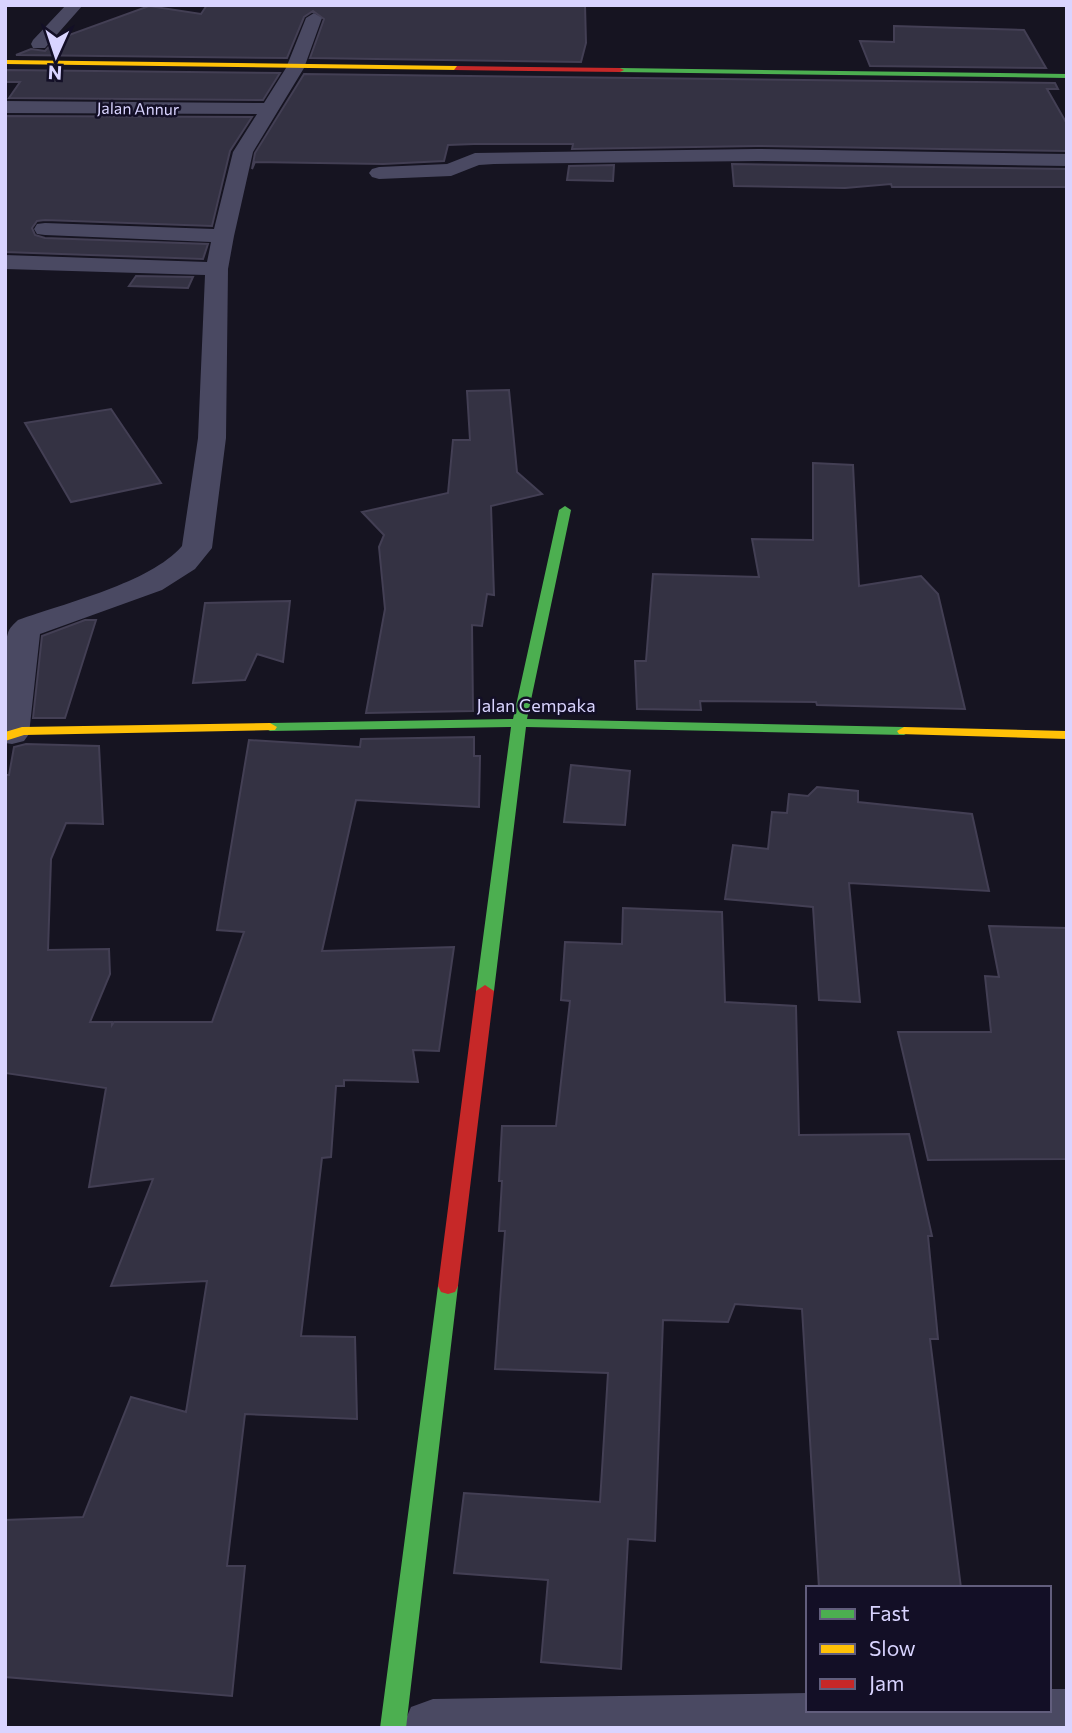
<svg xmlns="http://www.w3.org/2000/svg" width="1072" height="1733" font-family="Commissioner,sans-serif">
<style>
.building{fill:#343243;stroke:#433f54;stroke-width:2}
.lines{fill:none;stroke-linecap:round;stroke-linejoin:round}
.street{fill:#4a4962;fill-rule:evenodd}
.fast{fill:#4caf50;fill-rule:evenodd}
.slow{fill:#ffc107;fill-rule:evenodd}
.jam{fill:#c62828;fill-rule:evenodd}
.labels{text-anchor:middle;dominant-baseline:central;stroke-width:5;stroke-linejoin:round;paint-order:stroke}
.far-street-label{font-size:16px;fill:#d9d4ff;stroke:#130f26}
.street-label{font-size:18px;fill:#d9d4ff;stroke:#130f26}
</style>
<rect width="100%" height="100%" fill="#161421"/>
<!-- building -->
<path class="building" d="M 207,5 L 585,5 L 586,43 L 581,62 L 310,58 L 324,19 L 313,11 L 304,17 L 287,58 L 16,55 L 31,49 L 45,51 L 55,40 L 149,6 L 201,14 Z
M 894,26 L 1024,30 L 1046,68 L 870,66 L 860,41 L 894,42 Z
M 5,70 L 280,73 L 263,100 L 9,98 L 20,82 L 5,82 Z
M 304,74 L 1055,83 L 1058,89 L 1047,89 L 1067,124 L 1067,151 L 757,146 L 572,149 L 573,144 L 474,144 L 448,145 L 444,161 L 383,164 L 255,162 L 252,169 L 255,153 Z
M 5,116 L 252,117 L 230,151 L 212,226 L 45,220 L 37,221 L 32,228 L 35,235 L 45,238 L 208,244 L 203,259 L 5,252 Z
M 732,164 L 1067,169 L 1067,187 L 892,187 L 891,184 L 845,188 L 734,186 Z
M 614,165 L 613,181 L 567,180 L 569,166 Z
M 136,276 L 193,277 L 188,288 L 129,286 Z
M 509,390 L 517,472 L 542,494 L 491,506 L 494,595 L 487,594 L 482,626 L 472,625 L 473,711 L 366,713 L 385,609 L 379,547 L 384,535 L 362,512 L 448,493 L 453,440 L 470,440 L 467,391 Z
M 111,409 L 161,483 L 71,502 L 25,423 Z
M 813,463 L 853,465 L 859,586 L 921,576 L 938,594 L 965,709 L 817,705 L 816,702 L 700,701 L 701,710 L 637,709 L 635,661 L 646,661 L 653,574 L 759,577 L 752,539 L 813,540 Z
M 290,601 L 283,662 L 257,654 L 245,680 L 193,683 L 205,603 Z
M 85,620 L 96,620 L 65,718 L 33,718 L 42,636 Z
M 474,737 L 474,756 L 480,756 L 479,807 L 356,800 L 322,951 L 454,947 L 439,1051 L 413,1050 L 418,1082 L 344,1080 L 344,1086 L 336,1086 L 331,1157 L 322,1158 L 301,1336 L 355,1337 L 357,1419 L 245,1414 L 227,1566 L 245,1566 L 232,1696 L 5,1677 L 5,1520 L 83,1517 L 131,1397 L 186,1412 L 207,1281 L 111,1286 L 153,1179 L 89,1187 L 106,1088 L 5,1073 L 5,775 L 9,775 L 14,747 L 26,744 L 99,746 L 103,824 L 66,823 L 51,859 L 48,950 L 109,949 L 110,974 L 90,1022 L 112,1022 L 112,1025 L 114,1022 L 212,1022 L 244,932 L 217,930 L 249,740 L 360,747 L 361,739 Z
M 571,765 L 630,771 L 625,825 L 564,822 Z
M 817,787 L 858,791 L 858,802 L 972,814 L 989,891 L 849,883 L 860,1002 L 819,1000 L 813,907 L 725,899 L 733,845 L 768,849 L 772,812 L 787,813 L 789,794 L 808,796 Z
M 623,908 L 722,912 L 725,1002 L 796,1006 L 799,1135 L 909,1134 L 932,1236 L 928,1236 L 938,1339 L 930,1339 L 961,1588 L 819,1588 L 802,1309 L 735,1304 L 728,1322 L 663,1320 L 655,1541 L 628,1539 L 621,1669 L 541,1662 L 548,1580 L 454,1573 L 464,1493 L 600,1502 L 608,1373 L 495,1369 L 505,1231 L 499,1231 L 502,1181 L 499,1181 L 502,1126 L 556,1126 L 570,1001 L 561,1000 L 565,942 L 622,944 Z
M 989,926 L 1067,928 L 1067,1159 L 928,1160 L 898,1032 L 991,1032 L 985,976 L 999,977 Z"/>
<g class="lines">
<!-- street -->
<path class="street" d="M 66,5 L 83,5 L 45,48 L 33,48 L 31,44 L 33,40 Z
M 314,13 L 322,18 L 304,68 L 253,152 L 234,236 L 228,269 L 226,438 L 212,548 L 195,569 L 162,590 L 40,634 L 29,734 L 24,741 L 12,744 L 5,743 C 5,716 0,656 8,633 C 9,628 14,624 18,620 C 65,603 150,583 182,546 L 198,438 L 205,275 L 5,269 L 5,255 L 207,262 L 211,242 L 45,235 L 37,234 L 34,229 L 37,224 L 45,223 L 214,229 L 233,152 L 257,114 L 5,113 L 5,101 L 264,103 L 286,68 L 306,18 Z
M 757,149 L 1067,154 L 1067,166 L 757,161 L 494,164 L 479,165 L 451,176 L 379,179 L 372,177 L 369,173 L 372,169 L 379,167 L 447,164 L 475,153 Z
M 1049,1689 L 1067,1689 L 1067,1728 L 402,1728 L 411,1707 L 433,1699 L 808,1693 L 808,1710 L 1049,1710 Z"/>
<!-- fast -->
<path class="fast" d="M 620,68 L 1067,74 L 1067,78 L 617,72 Z
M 565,506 L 571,510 L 527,719 L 904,727 L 911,731 L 904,735 L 526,727 L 494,991 L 485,997 L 476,991 L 511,727 L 270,731 L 263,727 L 270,723 L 513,719 L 559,510 Z
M 448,1278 L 455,1280 L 458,1286 L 406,1728 L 380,1728 L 438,1286 L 441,1280 Z"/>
<!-- slow -->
<path class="slow" d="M 5,60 L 457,66 L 461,68 L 457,70 L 5,64 Z
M 270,723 L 277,727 L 275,730 L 24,735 L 5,741 L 5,732 L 22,727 Z
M 904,727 L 1067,731 L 1067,739 L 899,734 L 897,731 Z"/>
<!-- jam -->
<path class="jam" d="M 457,66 L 620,68 L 624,70 L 620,72 L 454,70 Z
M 485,985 L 494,991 L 458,1286 L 455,1292 L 448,1294 L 441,1292 L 438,1286 L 476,991 Z"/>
</g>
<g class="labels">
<!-- far-street labels -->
<g class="far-street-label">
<text transform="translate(138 108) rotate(1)">Jalan Annur</text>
</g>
<!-- street labels -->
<g class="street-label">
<text x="536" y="705">Jalan Cempaka</text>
</g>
</g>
<!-- border -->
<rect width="1072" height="1733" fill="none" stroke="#d9d4ff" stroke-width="14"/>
<!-- legend -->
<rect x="806" y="1586" width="245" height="126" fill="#130f26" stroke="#625e7d" stroke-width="2"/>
<rect x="820" y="1609" width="35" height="10" fill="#4caf50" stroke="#625e7d" stroke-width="2"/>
<text x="869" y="1621" font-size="21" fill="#d9d4ff">Fast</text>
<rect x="820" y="1644" width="35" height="10" fill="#ffc107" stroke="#625e7d" stroke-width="2"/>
<text x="869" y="1656" font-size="21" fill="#d9d4ff">Slow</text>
<rect x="820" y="1679" width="35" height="10" fill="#c62828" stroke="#625e7d" stroke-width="2"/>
<text x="869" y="1691" font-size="21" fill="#d9d4ff">Jam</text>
<!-- north arrow -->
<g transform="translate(56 56) rotate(183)" stroke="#130f26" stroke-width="5" paint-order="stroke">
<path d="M0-5L12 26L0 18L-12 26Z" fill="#d9d4ff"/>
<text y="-10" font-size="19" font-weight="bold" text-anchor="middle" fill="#d9d4ff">N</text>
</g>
</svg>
